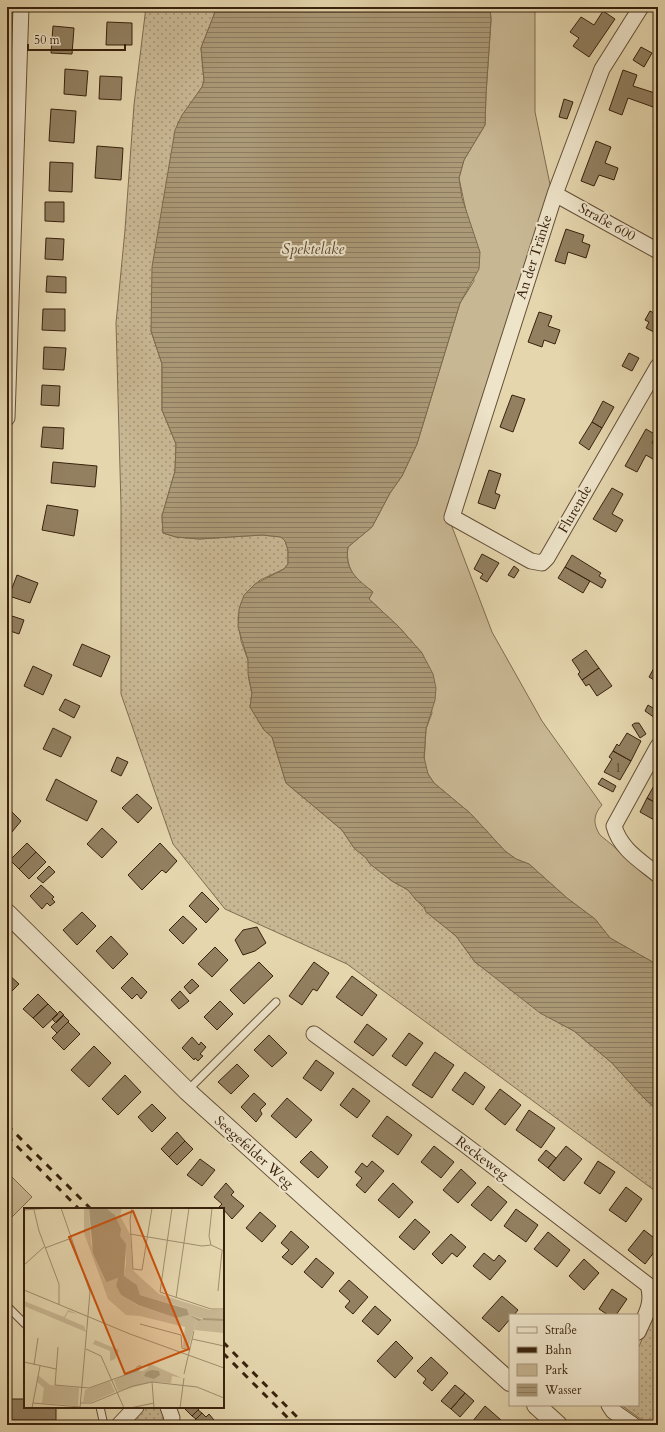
<svg xmlns="http://www.w3.org/2000/svg" width="665" height="1432" font-family="Cardo,serif">
<style>
.grass{fill:url(#grass-dots);stroke:#806c50}
.green{fill:#c8b793;stroke:#806c50}
.water{fill:url(#water-rules);stroke:#7d694d}
.building{fill:#928061;stroke:#39220d}
.lines{fill:none;stroke-linecap:round;stroke-linejoin:round}
.service-casing{stroke:#644f35;stroke-width:9}
.minor-casing{stroke:#644f35;stroke-width:17}
.tertiary-casing{stroke:#644f35;stroke-width:20}
.service{stroke:#eee4ca;stroke-width:7}
.minor{stroke:#eee4ca;stroke-width:15}
.tertiary{stroke:#eee4ca;stroke-width:18}
.rail{stroke:#39220d;stroke-width:3;stroke-dasharray:7 7;stroke-linecap:butt}
.labels{text-anchor:middle;dominant-baseline:central;stroke-width:4;stroke-linejoin:round;paint-order:stroke}
.number-label{font-size:12px;fill:#4f3a22}
.street-label{font-size:14px;fill:#39220d;stroke:#eee4ca}
.water-label{font-size:15px;font-style:italic;fill:#5b462d;stroke:#eee4ca}
.inset-river{fill:none;stroke:#ab9977;stroke-width:2}
.inset-road{fill:none;stroke:#a08e6e;stroke-width:1}
.view{fill:#ce510c;fill-opacity:0.15;stroke:#ce510c;stroke-width:2}
.inset-edge{fill:none;stroke:#39220d;stroke-width:2}
</style>
<defs>
<pattern id="grass-dots" width="8" height="8" patternUnits="userSpaceOnUse"><rect width="8" height="8" fill="#c8b793"/><path d="M2 2h.1M6 6h.1" fill="none" stroke="#a39476" stroke-width="1.8" stroke-linecap="round"/></pattern>
<pattern id="water-rules" width="6" height="5" patternUnits="userSpaceOnUse"><rect width="6" height="5" fill="#ab9977"/><path d="M0 2.5h6" fill="none" stroke="#8c7c60"/></pattern>
</defs>
<rect width="100%" height="100%" fill="#e5d6ae"/>
<filter id="stains"><feTurbulence type="fractalNoise" baseFrequency=".005" numOctaves="4"/><feColorMatrix values="0 0 0 0 .2 0 0 0 0 .09 0 0 0 0 .02 0 0 0 .5 -.17"/></filter>
<radialGradient id="worn" r=".72"><stop offset=".6" stop-color="#630" stop-opacity="0"/><stop offset="1" stop-color="#630" stop-opacity=".3"/></radialGradient>
<!-- grass -->
<path class="grass" d="M 146,7 L 217,7 L 201,48 L 204,81 L 202,87 L 178,123 L 151,331 L 162,364 L 162,410 L 176,444 L 175,471 L 162,516 L 163,533 L 176,537 L 199,539 L 262,535 L 281,537 L 285,541 L 288,550 L 288,564 L 284,569 L 260,580 L 250,589 L 241,603 L 238,618 L 241,641 L 248,660 L 249,680 L 252,693 L 250,707 L 264,730 L 272,737 L 286,783 L 342,830 L 354,848 L 366,858 L 370,864 L 392,881 L 408,890 L 429,914 L 456,936 L 475,962 L 550,1018 L 574,1031 L 612,1063 L 642,1096 L 658,1111 L 658,1193 L 347,964 L 225,909 L 173,844 L 121,694 L 121,506 L 116,323 L 125,230 L 134,105 Z
M 658,1300 L 658,1425 L 649,1425 L 621,1405 L 638,1405 L 638,1349 Z
M 141,1407 L 161,1407 L 166,1425 L 126,1425 Z"/>
<!-- green -->
<path class="green" d="M 490,7 L 535,7 L 535,112 L 551,189 L 444,520 L 451,524 L 492,632 L 542,721 L 602,805 C 593,815 593,824 600,835 L 658,883 L 658,965 L 610,938 L 595,919 L 567,898 L 529,864 L 516,859 L 505,851 L 470,813 L 434,783 L 428,774 L 424,765 L 426,729 L 432,713 L 422,653 L 399,627 L 369,599 L 372,591 C 355,580 345,568 348,547 L 372,527 L 390,493 L 402,476 L 417,444 L 460,303 L 474,281 L 467,216 L 459,178 L 464,160 L 485,125 L 486,94 L 491,20 Z
M 7,1172 L 32,1197 L 7,1222 Z"/>
<!-- water -->
<path class="water" d="M 217,7 L 490,7 L 491,20 L 486,94 L 485,125 L 464,160 L 459,178 L 462,198 L 480,252 L 479,269 L 460,303 L 417,444 L 402,476 L 390,493 L 372,527 L 348,547 C 344,570 357,579 373,592 L 369,599 L 399,627 L 422,653 L 433,674 L 436,688 L 435,700 L 426,729 L 424,757 L 428,774 L 434,783 L 470,813 L 505,851 L 516,859 L 529,864 L 567,898 L 595,919 L 610,938 L 658,965 L 658,1111 L 642,1096 L 612,1063 L 574,1031 L 540,1013 L 475,962 L 456,936 L 426,912 L 424,906 L 416,900 L 408,890 L 392,881 L 370,864 L 366,858 L 354,848 L 342,830 L 286,783 L 272,737 L 264,730 L 250,707 L 252,693 L 248,674 L 248,660 L 238,627 L 239,609 L 244,595 L 255,584 L 284,569 L 288,564 L 288,550 L 285,541 L 281,537 L 262,535 L 199,539 L 176,537 L 163,533 L 162,516 L 175,471 L 176,444 L 162,410 L 162,364 L 151,331 L 152,267 L 175,130 L 182,115 L 202,87 L 204,81 L 201,48 Z"/>
<!-- building -->
<path class="building" d="M 603,11 L 615,19 L 589,57 L 573,46 L 579,38 L 570,32 L 581,17 L 594,25 Z
M 107,22 L 132,23 L 132,45 L 106,45 Z
M 53,26 L 74,28 L 72,54 L 51,53 Z
M 641,47 L 652,53 L 644,67 L 633,60 Z
M 65,69 L 88,71 L 86,96 L 64,94 Z
M 623,70 L 637,75 L 633,86 L 658,94 L 656,108 L 628,98 L 622,115 L 609,110 Z
M 100,76 L 122,77 L 121,100 L 99,99 Z
M 564,99 L 573,102 L 567,119 L 559,117 Z
M 51,109 L 76,111 L 74,143 L 49,141 Z
M 596,141 L 611,147 L 605,163 L 618,168 L 614,180 L 599,175 L 594,186 L 581,181 Z
M 97,146 L 123,148 L 121,180 L 95,178 Z
M 50,162 L 73,163 L 72,192 L 49,191 Z
M 45,202 L 64,202 L 64,222 L 45,221 Z
M 566,229 L 584,235 L 582,242 L 590,245 L 586,258 L 568,252 L 565,264 L 555,261 Z
M 46,238 L 64,239 L 63,260 L 45,259 Z
M 47,276 L 66,277 L 66,293 L 46,292 Z
M 43,309 L 65,309 L 65,331 L 42,330 Z
M 658,309 L 658,329 L 656,333 L 646,328 L 649,322 L 645,320 L 650,311 L 656,314 Z
M 539,312 L 552,316 L 548,326 L 560,330 L 555,344 L 544,340 L 542,347 L 528,342 Z
M 44,347 L 66,348 L 64,370 L 43,369 Z
M 629,353 L 639,358 L 632,371 L 622,366 Z
M 42,385 L 60,386 L 59,406 L 41,405 Z
M 512,395 L 525,399 L 513,432 L 500,427 Z
M 603,401 L 614,407 L 602,428 L 592,422 Z
M 592,422 L 602,428 L 589,450 L 579,443 Z
M 43,427 L 64,428 L 63,449 L 41,447 Z
M 646,429 L 656,435 L 652,443 L 658,447 L 658,462 L 646,455 L 637,472 L 625,466 Z
M 53,462 L 97,466 L 95,487 L 51,483 Z
M 489,470 L 501,474 L 495,493 L 500,495 L 495,509 L 478,503 Z
M 612,488 L 623,494 L 612,514 L 623,520 L 616,532 L 593,519 Z
M 47,505 L 78,510 L 74,536 L 42,530 Z
M 482,554 L 499,563 L 487,582 L 480,578 L 483,574 L 474,569 Z
M 572,555 L 601,573 L 599,576 L 606,580 L 602,588 L 565,567 Z
M 514,566 L 519,570 L 514,578 L 508,575 Z
M 565,567 L 590,581 L 583,593 L 558,578 Z
M 17,575 L 38,583 L 30,603 L 9,596 Z
M 9,615 L 24,620 L 19,634 L 7,630 Z
M 82,644 L 110,656 L 101,677 L 73,665 Z
M 586,650 L 599,668 L 582,680 L 578,674 L 580,672 L 572,660 Z
M 33,666 L 52,675 L 43,695 L 24,686 Z
M 655,666 L 658,668 L 658,682 L 649,677 Z
M 599,668 L 612,686 L 597,696 L 589,684 L 586,686 L 582,680 Z
M 65,699 L 80,706 L 74,718 L 59,710 Z
M 648,705 L 658,711 L 655,718 L 645,711 Z
M 635,723 L 639,723 L 646,734 L 640,738 L 632,725 Z
M 53,728 L 71,737 L 61,757 L 43,749 Z
M 627,733 L 641,741 L 631,761 L 613,751 L 617,744 L 619,746 Z
M 613,751 L 631,761 L 620,780 L 604,772 L 612,759 L 609,757 Z
M 117,757 L 128,762 L 121,776 L 111,771 Z
M 602,778 L 616,786 L 613,792 L 598,784 Z
M 56,779 L 97,801 L 87,821 L 46,800 Z
M 655,784 L 658,785 L 658,804 L 647,798 Z
M 137,794 L 152,808 L 138,823 L 122,808 Z
M 647,798 L 658,804 L 656,821 L 640,812 Z
M 10,810 L 21,821 L 7,838 L 7,814 Z
M 102,828 L 117,842 L 102,858 L 87,844 Z
M 27,843 L 36,852 L 19,869 L 10,860 Z
M 160,843 L 177,861 L 166,873 L 162,870 L 142,890 L 128,875 Z
M 36,852 L 46,862 L 29,879 L 19,869 Z
M 49,866 L 55,872 L 43,883 L 37,878 Z
M 41,885 L 54,897 L 52,899 L 55,902 L 50,906 L 47,903 L 42,909 L 30,896 Z
M 202,892 L 219,909 L 206,923 L 189,906 Z
M 82,912 L 96,926 L 77,945 L 63,930 Z
M 183,916 L 197,929 L 183,944 L 169,930 Z
M 257,927 L 266,943 L 255,951 L 243,955 L 235,940 L 243,930 Z
M 111,936 L 128,954 L 113,969 L 96,951 Z
M 215,947 L 228,960 L 212,977 L 198,964 Z
M 259,962 L 273,976 L 244,1004 L 230,990 Z
M 314,962 L 329,973 L 317,991 L 313,989 L 302,1005 L 289,996 Z
M 7,973 L 19,984 L 7,996 Z
M 352,976 L 377,995 L 362,1016 L 336,997 Z
M 132,977 L 147,992 L 141,999 L 137,994 L 132,999 L 121,988 Z
M 192,979 L 199,986 L 190,994 L 184,987 Z
M 180,991 L 189,1001 L 179,1009 L 171,1000 Z
M 38,994 L 48,1004 L 33,1018 L 23,1009 Z
M 220,1001 L 233,1014 L 217,1030 L 204,1017 Z
M 48,1004 L 58,1014 L 43,1028 L 33,1018 Z
M 60,1011 L 64,1015 L 56,1023 L 52,1019 Z
M 63,1015 L 69,1021 L 57,1033 L 51,1027 Z
M 68,1022 L 80,1034 L 64,1050 L 52,1038 Z
M 367,1024 L 387,1039 L 373,1056 L 354,1042 Z
M 409,1033 L 423,1043 L 406,1066 L 392,1056 Z
M 269,1035 L 287,1053 L 272,1067 L 254,1050 Z
M 192,1037 L 199,1045 L 201,1042 L 206,1047 L 200,1054 L 203,1056 L 198,1061 L 195,1058 L 194,1060 L 182,1048 Z
M 94,1046 L 111,1063 L 89,1087 L 71,1070 Z
M 435,1052 L 454,1065 L 432,1098 L 412,1085 Z
M 316,1060 L 334,1073 L 321,1091 L 303,1078 Z
M 237,1064 L 249,1076 L 231,1094 L 218,1082 Z
M 465,1072 L 485,1087 L 473,1105 L 452,1090 Z
M 125,1075 L 141,1092 L 118,1115 L 102,1099 Z
M 353,1088 L 370,1101 L 357,1118 L 340,1105 Z
M 500,1089 L 521,1105 L 505,1125 L 485,1109 Z
M 254,1093 L 266,1104 L 260,1110 L 262,1114 L 256,1122 L 241,1107 Z
M 287,1098 L 312,1120 L 296,1138 L 271,1116 Z
M 152,1104 L 166,1118 L 152,1132 L 138,1117 Z
M 529,1110 L 555,1128 L 541,1148 L 516,1130 Z
M 387,1116 L 412,1135 L 398,1155 L 372,1136 Z
M 177,1132 L 185,1141 L 169,1157 L 161,1149 Z
M 185,1141 L 193,1149 L 177,1165 L 169,1157 Z
M 434,1146 L 454,1162 L 441,1178 L 421,1162 Z
M 566,1146 L 582,1159 L 564,1181 L 548,1168 Z
M 546,1150 L 556,1158 L 548,1168 L 538,1160 Z
M 311,1151 L 328,1167 L 318,1178 L 300,1162 Z
M 200,1159 L 215,1170 L 202,1186 L 187,1175 Z
M 372,1161 L 384,1171 L 365,1193 L 356,1185 L 362,1178 L 355,1172 L 362,1163 L 367,1167 Z
M 598,1161 L 615,1172 L 600,1194 L 584,1183 Z
M 461,1169 L 476,1183 L 458,1203 L 443,1190 Z
M 226,1183 L 234,1192 L 231,1195 L 244,1206 L 232,1219 L 223,1209 L 219,1207 L 222,1204 L 214,1197 Z
M 393,1183 L 413,1202 L 399,1218 L 378,1200 Z
M 488,1186 L 507,1202 L 491,1221 L 471,1205 Z
M 626,1187 L 642,1199 L 626,1222 L 609,1210 Z
M 516,1209 L 538,1225 L 526,1242 L 504,1226 Z
M 260,1212 L 276,1226 L 262,1242 L 246,1228 Z
M 415,1219 L 430,1232 L 414,1250 L 399,1237 Z
M 644,1230 L 658,1241 L 658,1247 L 645,1264 L 628,1250 Z
M 291,1231 L 309,1247 L 292,1265 L 282,1257 L 289,1250 L 281,1243 Z
M 548,1232 L 570,1250 L 557,1267 L 534,1249 Z
M 451,1234 L 466,1247 L 457,1257 L 452,1253 L 442,1264 L 432,1254 Z
M 484,1253 L 494,1261 L 499,1255 L 506,1261 L 490,1280 L 473,1266 Z
M 316,1258 L 334,1273 L 322,1288 L 304,1272 Z
M 584,1259 L 599,1273 L 584,1290 L 569,1276 Z
M 349,1280 L 368,1297 L 353,1314 L 345,1307 L 350,1301 L 339,1291 Z
M 612,1289 L 627,1299 L 616,1315 L 608,1315 L 599,1309 Z
M 502,1296 L 518,1310 L 514,1315 L 510,1315 L 510,1319 L 499,1332 L 482,1318 Z
M 375,1306 L 391,1320 L 378,1335 L 362,1321 Z
M 396,1341 L 413,1358 L 395,1378 L 377,1361 Z
M 431,1357 L 448,1373 L 432,1391 L 423,1383 L 426,1379 L 417,1371 Z
M 455,1385 L 465,1393 L 451,1409 L 441,1401 Z
M 465,1393 L 474,1401 L 460,1417 L 451,1409 Z
M 7,1399 L 25,1399 L 25,1407 L 56,1407 L 56,1420 L 7,1420 Z
M 485,1406 L 501,1420 L 497,1425 L 475,1425 L 472,1422 Z
M 183,1407 L 201,1407 L 192,1416 Z
M 198,1410 L 202,1413 L 196,1419 L 192,1416 Z
M 202,1413 L 206,1417 L 209,1414 L 214,1420 L 212,1423 L 214,1425 L 190,1425 Z"/>
<g class="lines">
<defs>
<path id="service" d="M 187,1091 L 276,1002
M 7,1306 L 25,1324
M 100,1407 L 104,1425"/>
<path id="minor" d="M 641,7 L 602,69 L 555,194 L 452,517 L 531,561 L 542,563 L 547,558 L 658,366
M 555,194 L 658,251
M 7,418 L 21,7
M 658,746 L 614,826 C 620,849 641,861 658,875
M 314,1034 L 464,1144 L 648,1285 C 654,1303 645,1316 638,1332
M 609,1405 L 613,1411 L 633,1425
M 168,1407 L 172,1418 L 170,1425
M 119,1425 L 136,1407"/>
<path id="tertiary" d="M 7,913 L 187,1091 L 510,1382
M 536,1405 L 558,1425"/>
</defs>
<!-- service casing -->
<use href="#service" class="service-casing"/>
<!-- minor casing -->
<use href="#minor" class="minor-casing"/>
<!-- tertiary casing -->
<use href="#tertiary" class="tertiary-casing"/>
<!-- service -->
<use href="#service" class="service"/>
<!-- minor -->
<use href="#minor" class="minor"/>
<!-- tertiary -->
<use href="#tertiary" class="tertiary"/>
<!-- rail -->
<path class="rail" d="M 7,1125 L 91,1209
M 7,1136 L 79,1209
M 223,1342 L 305,1425
M 223,1353 L 295,1425"/>
</g>
<g class="labels">
<!-- number labels -->
<g class="number-label">
<text x="618" y="768">1</text>
</g>
<!-- street labels -->
<g class="street-label">
<text transform="translate(607 222) rotate(29)">Straße 600</text>
<text transform="translate(534 257) rotate(-72)">An der Tränke</text>
<text transform="translate(575 509) rotate(-60)">Flurende</text>
<text transform="translate(254 1152) rotate(42)">Seegefelder Weg</text>
<text transform="translate(482 1158) rotate(37)">Reckeweg</text>
</g>
<!-- water labels -->
<g class="water-label">
<text x="313" y="249">Spektelake</text>
</g>
</g>
<!-- overview -->
<g transform="translate(24 1208)">
<rect width="200" height="200" fill="#e5d6ae"/>
<path d="M 60,0 L 65,0 L 67,35 L 81,73 L 94,70 L 92,78 L 97,87 L 113,97 L 152,110 L 165,107 L 173,111 L 164,141 L 159,139 L 161,119 L 116,108 L 102,107 L 84,91 L 60,25 ZM 0,93 L 40,109 L 44,102 L 54,106 L 44,104 L 41,110 L 60,118 L 62,124 L 0,98 Z" fill="#c8b793"/>
<path d="M 78,0 L 98,0 L 96,8 L 106,26 L 109,62 L 117,70 L 135,86 L 186,102 L 200,102 L 200,125 L 170,122 L 173,111 L 176,113 L 179,111 L 165,107 L 163,101 L 158,99 L 116,87 L 113,77 L 100,68 L 102,55 L 101,35 L 96,28 L 93,12 L 89,5 ZM 71,132 L 95,142 L 91,151 L 86,153 L 86,143 L 69,136 ZM 124,155 L 158,170 L 148,168 L 147,175 L 129,174 L 94,183 L 90,172 L 110,163 L 119,163 L 124,160 ZM 14,167 L 26,177 L 55,180 L 54,198 L 18,195 L 20,180 L 13,174 ZM 86,173 L 91,184 L 68,194 L 59,194 L 61,182 Z" fill="#c8b793"/>
<path d="M 65,0 L 83,1 L 91,7 L 97,21 L 96,28 L 102,36 L 100,68 L 113,77 L 116,87 L 163,101 L 165,107 L 179,112 L 175,113 L 165,107 L 152,110 L 114,97 L 97,87 L 92,78 L 94,70 L 82,74 L 69,45 ZM 128,162 L 135,163 L 136,167 L 130,171 L 120,168 L 122,164 Z" fill="#ab9977"/>
<path class="inset-river" d="M 179,111 L 200,112"/>
<path class="inset-road" d="M 37,0 L 66,84 L 56,200M 108,0 L 106,12 L 109,61 L 118,62 L 128,0M 148,0 L 136,84 L 187,101 L 200,101M 0,2 L 28,0M 10,2 L 15,23 L 35,76 L 35,97M 106,26 L 178,38 L 187,37M 187,37 L 185,28 L 188,0M 187,37 L 200,43M 21,40 L 45,31M 0,57 L 20,39M 0,82 L 106,126 L 200,160M 194,83 L 198,43M 152,90 L 165,0M 116,116 L 157,127 L 158,140 L 165,142M 168,131 L 200,138M 34,139 L 31,177 L 65,180 L 115,162 L 117,158 L 114,158 L 111,162M 62,141 L 77,148 L 100,200M 0,154 L 32,161M 10,157 L 14,130M 160,166 L 170,123M 128,174 L 130,200M 9,195 L 56,199M 56,195 L 68,195 L 109,178 L 128,174 L 173,179 L 200,190M 8,200 L 16,158M 106,200 L 130,195M 156,200 L 160,170"/>
<path class="view" d="M 109,3 L 165,141 L 101,166 L 45,29 Z"/>
<rect width="200" height="200" class="inset-edge"/>
</g>
<!-- margin -->
<rect width="665" height="1432" fill="none" stroke="#e5d6ae" stroke-width="24"/>
<rect x="8" y="8" width="649" height="1416" fill="none" stroke="#39220d" stroke-width="2"/>
<rect x="12" y="12" width="641" height="1408" fill="none" stroke="#39220d"/>
<!-- legend -->
<rect x="509" y="1314" width="130" height="92" fill="#eee4ca" stroke="#a6967e"/>
<rect x="517" y="1327" width="20" height="6" fill="#eee4ca" stroke="#a6967e"/>
<text x="545" y="1334" font-size="12" fill="#39220d">Straße</text>
<rect x="517" y="1347" width="20" height="6" fill="#39220d" stroke="#a6967e"/>
<text x="545" y="1354" font-size="12" fill="#39220d">Bahn</text>
<rect x="517" y="1364" width="20" height="12" fill="#c8b793" stroke="#a6967e"/>
<text x="545" y="1374" font-size="12" fill="#39220d">Park</text>
<rect x="517" y="1384" width="20" height="12" fill="url(#water-rules)" stroke="#a6967e"/>
<text x="545" y="1394" font-size="12" fill="#39220d">Wasser</text>
<!-- scale -->
<path d="M28 44v6h97v-6" fill="none" stroke="#39220d" stroke-width="2"/>
<text x="34" y="44" font-size="12" fill="#39220d" stroke="#eee4ca" stroke-width="3" paint-order="stroke">50 m</text>
<rect width="100%" height="100%" filter="url(#stains)"/>
<rect width="100%" height="100%" fill="url(#worn)"/>
</svg>
